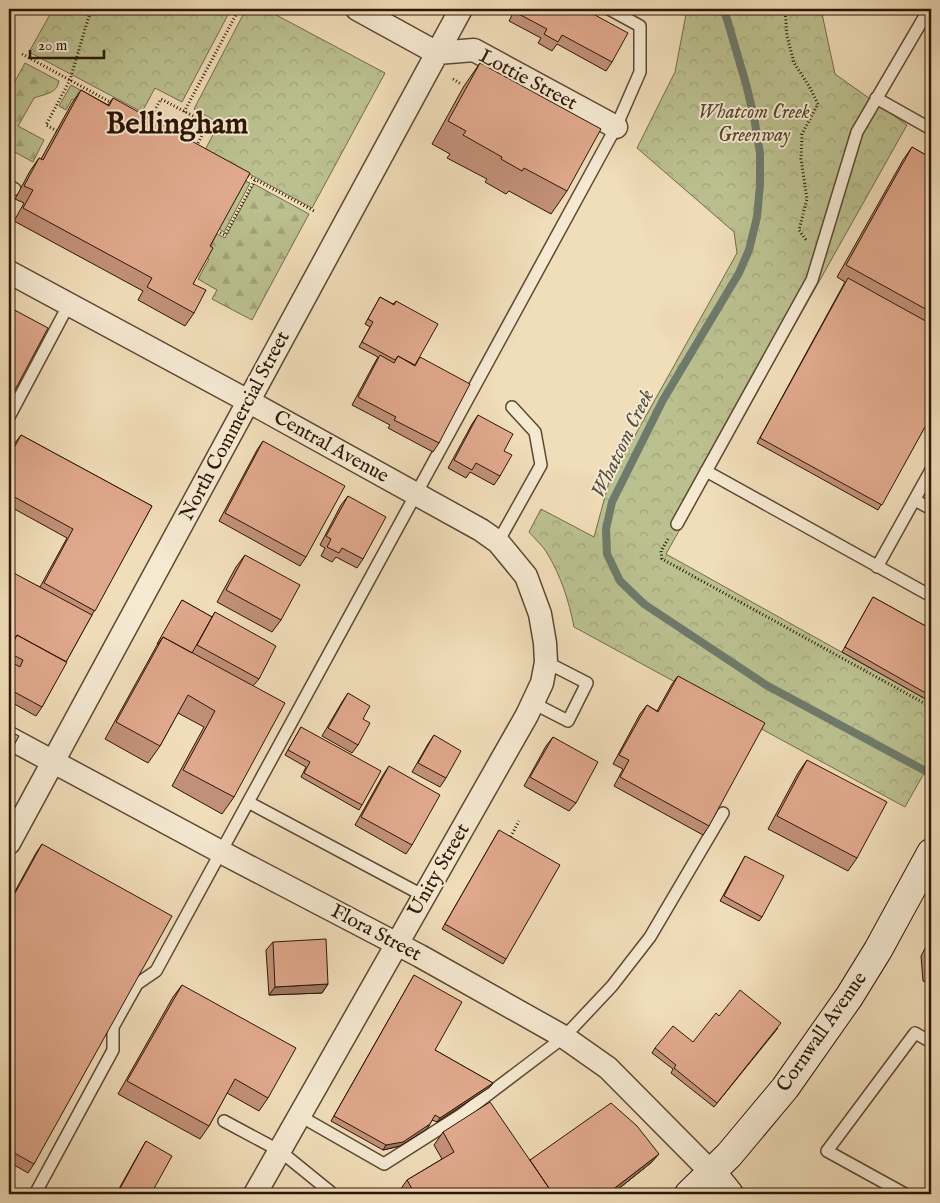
<svg xmlns="http://www.w3.org/2000/svg" width="940" height="1203" font-family="'IM FELL English',serif">
<style>
.grass{fill:url(#grass-tufts);stroke:#746b4a}
.forest{fill:url(#forest-firs);stroke:#746b4a}
.park{fill:url(#park-crowns);stroke:#746b4a}
.lines{fill:none;stroke-linecap:round;stroke-linejoin:round}
.stream{stroke:#6e7a6b;stroke-width:8}
.lane-casing{stroke:#5e4831;stroke-width:14}
.street-casing{stroke:#5e4831;stroke-width:25}
.secondary-casing{stroke:#2d1604;stroke-width:30}
.path{stroke:#2d1604;stroke-width:3;stroke-dasharray:1 2.5;stroke-linecap:butt}
.lane{stroke:#f5e9d2;stroke-width:11}
.street{stroke:#f5e9d2;stroke-width:22}
.secondary{stroke:#f5e9d2;stroke-width:28}
.wall{fill:#c19078;stroke:#2d1604}
.shaded-wall{fill:#9d7662;stroke:#2d1604}
.building{fill:#e0a88c;stroke:#2d1604}
.labels{text-anchor:middle;dominant-baseline:central;stroke-width:4;stroke-linejoin:round;paint-order:stroke}
.street-label{font-size:20px;fill:#2d1604;stroke:#f5e9d2}
.park-label{font-size:20px;font-style:italic;fill:#58492e;stroke:#f5e9d2}
.water-label{font-size:21px;font-style:italic;fill:#535040;stroke:#f5e9d2}
.town-label{font-size:30px;font-weight:bold;fill:#2d1604;stroke:#f5e9d2}
</style>
<defs>
<pattern id="grass-tufts" width="24" height="20" patternUnits="userSpaceOnUse" patternTransform="scale(1.25)"><rect width="24" height="20" fill="#bbc08f"/><path d="M3 7l-1-3M5 7V3M7 7l1-3M15 17l-1-3M17 17v-4M19 17l1-3" fill="none" stroke="#a1a47a"/></pattern>
<pattern id="forest-firs" width="22" height="20" patternUnits="userSpaceOnUse" patternTransform="scale(1.25)"><rect width="22" height="20" fill="#bbc08f"/><path d="M5 1l3.5 6h-7zM16 11l3.5 6h-7z" fill="#a1a47a"/></pattern>
<pattern id="park-crowns" width="20" height="18" patternUnits="userSpaceOnUse" patternTransform="scale(1.25)"><rect width="20" height="18" fill="#bbc08f"/><path d="M2 6a3 3 0 1 1 6 0M12 15a3 3 0 1 1 6 0" fill="none" stroke="#a1a47a"/></pattern>
</defs>
<rect width="100%" height="100%" fill="#f0ddb9"/>
<filter id="stains"><feTurbulence type="fractalNoise" baseFrequency=".004" numOctaves="4"/><feColorMatrix values="0 0 0 0 .2 0 0 0 0 .09 0 0 0 0 .02 0 0 0 .5 -.17"/></filter>
<radialGradient id="worn" r=".72"><stop offset=".6" stop-color="#630" stop-opacity="0"/><stop offset="1" stop-color="#630" stop-opacity=".3"/></radialGradient>
<!-- grass -->
<path class="grass" d="M 71,85 L 250,183 L 224,232 L 218,228 L 99,114 L 72,99 L 66,110 L 59,106 Z"/>
<!-- forest -->
<path class="forest" d="M 25,63 L 59,81 C 57,94 44,94 34,98 L 18,126 L 44,140 L 33,162 L 9,149 L 9,92 Z
M 254,184 L 309,214 L 252,320 L 212,299 L 217,290 L 198,279 L 209,259 L 205,257 L 217,234 L 225,238 Z"/>
<!-- park -->
<path class="park" d="M 53,9 L 231,9 L 182,102 L 155,88 L 142,112 L 29,52 Z
M 246,9 L 265,9 L 385,73 L 312,208 L 205,150 L 219,123 L 194,109 Z
M 687,9 L 821,9 L 835,74 L 907,125 L 666,554 L 931,702 L 931,761 L 905,807 L 574,627 C 569,601 561,576 547,553 C 543,546 535,539 529,532 L 541,509 L 594,537 L 609,482 L 737,253 L 734,232 L 637,148 L 675,72 Z"/>
<g class="lines">
<!-- stream -->
<path class="stream" d="M 724,9 L 746,84 L 754,117 L 760,153 L 760,185 L 757,217 L 749,250 L 739,273 L 663,400 L 612,502 L 606,529 L 607,554 L 620,581 L 644,604 L 766,685 L 931,774"/>
<defs>
<path id="lane" d="M 876,98 L 931,129
M 9,186 L 15,189
M 9,417 L 69,304
M 706,471 L 931,596
M 915,500 L 931,509
M 677,524 L 812,280 L 857,132 L 929,9
M 498,542 L 541,465 L 535,432 L 512,407
M 877,567 L 931,470
M 533,703 L 568,721 L 587,683 L 546,662
M 248,802 L 424,896
M 300,1116 L 384,1164 L 461,1115 L 564,1037 L 612,986 L 650,937 L 723,813
M 224,1121 L 280,1151 L 333,1194
M 35,1194 L 113,1050 L 113,1027 L 137,984 L 156,971 L 616,127 L 640,72 L 640,26 L 609,9
M 905,1194 L 827,1151 L 915,1033 L 931,1042"/>
<path id="street" d="M 357,9 L 437,53 L 474,50 L 616,127
M 9,272 L 248,401 L 481,530 L 498,542 L 526,576 L 540,614 L 545,643 L 546,662 L 542,683 L 527,715 L 255,1194
M 9,738 L 221,852 L 420,956 L 564,1037 L 608,1068 L 712,1173
M 9,843 L 461,9"/>
<path id="secondary" d="M 712,1173 L 729,1194
M 689,1194 L 729,1155 L 785,1088 L 849,997 L 878,950 L 931,853"/>
</defs>
<!-- lane casing -->
<use href="#lane" class="lane-casing"/>
<!-- street casing -->
<use href="#street" class="street-casing"/>
<!-- secondary casing -->
<use href="#secondary" class="secondary-casing"/>
<!-- path -->
<path class="path" d="M 785,9 L 787,36 L 794,63 L 809,86 L 818,104 L 802,134 L 801,159 L 807,199 L 799,230 L 806,240
M 22,54 L 112,103
M 453,79 L 461,84
M 184,112 L 239,9
M 149,120 L 161,99 L 208,124 L 196,147
M 57,131 L 46,125 L 70,80 L 91,9
M 245,174 L 316,212
M 217,231 L 225,235 L 255,180
M 668,539 L 661,551 L 662,559 L 931,707
M 508,837 L 510,838 L 519,821"/>
<!-- lane -->
<use href="#lane" class="lane"/>
<!-- street -->
<use href="#street" class="street"/>
<!-- secondary -->
<use href="#secondary" class="secondary"/>
</g>
<!-- wall -->
<path class="wall" d="M 515,9 L 584,9 L 612,62 L 606,71 L 557,44 L 552,51 L 538,43 L 541,38 L 509,21 Z
M 480,63 L 567,191 L 551,214 L 509,191 L 506,194 L 485,182 L 487,179 L 447,158 L 450,154 L 432,144 L 464,86 Z
M 81,90 L 108,105 L 113,98 L 210,246 L 193,284 L 194,313 L 185,326 L 138,300 L 143,291 L 14,221 L 24,203 L 15,199 L 30,171 L 39,158 L 41,159 L 72,103 Z
M 912,147 L 931,158 L 931,416 L 878,510 L 757,443 L 845,282 L 837,277 L 903,160 Z
M 380,297 L 393,304 L 396,301 L 417,362 L 439,443 L 433,452 L 388,428 L 390,425 L 352,405 L 374,364 L 378,357 L 359,347 L 370,327 L 365,324 Z
M 478,415 L 504,451 L 500,476 L 494,485 L 470,472 L 466,478 L 448,468 L 472,424 Z
M 21,435 L 152,506 L 66,662 L 42,707 L 36,716 L 9,701 L 9,648 L 11,644 L 9,642 L 9,573 L 40,587 L 67,538 L 9,506 L 9,455 L 15,443 Z
M 263,441 L 306,557 L 300,566 L 219,521 L 257,450 Z
M 348,496 L 363,559 L 357,568 L 336,557 L 332,562 L 321,556 L 325,548 L 320,545 L 341,505 Z
M 245,555 L 281,620 L 272,632 L 217,602 L 236,567 Z
M 873,597 L 931,629 L 931,702 L 842,652 Z
M 182,600 L 212,617 L 215,612 L 259,679 L 253,686 L 234,797 L 222,814 L 172,786 L 204,727 L 178,713 L 160,746 L 148,763 L 105,739 Z
M 678,676 L 709,826 L 703,835 L 614,786 L 623,769 L 613,764 L 640,714 L 647,705 L 657,711 L 672,684 Z
M 348,693 L 363,719 L 358,745 L 352,753 L 322,736 L 342,702 Z
M 301,727 L 362,805 L 359,810 L 301,777 L 306,767 L 285,755 Z
M 434,735 L 446,778 L 440,787 L 412,772 L 428,744 Z
M 553,737 L 576,803 L 569,811 L 524,786 L 546,746 Z
M 807,760 L 857,858 L 848,871 L 768,829 L 798,773 Z
M 389,766 L 412,845 L 406,854 L 355,825 L 383,775 Z
M 499,830 L 506,959 L 503,964 L 442,929 Z
M 42,844 L 34,1164 L 28,1173 L 9,1162 L 9,902 L 36,853 Z
M 745,856 L 762,917 L 759,921 L 720,901 Z
M 931,937 L 931,985 L 923,981 L 921,956 Z
M 273,942 L 328,984 L 322,993 L 269,995 L 266,950 Z
M 414,975 L 435,1050 L 493,1083 L 490,1087 L 437,1122 L 432,1120 L 427,1129 L 400,1146 L 383,1150 L 331,1121 Z
M 182,985 L 268,1098 L 259,1111 L 227,1093 L 209,1126 L 200,1139 L 118,1094 L 173,997 Z
M 719,1016 L 778,1028 L 714,1107 L 671,1073 L 673,1069 L 652,1053 L 655,1048 L 693,1042 Z
M 443,1132 L 530,1160 L 652,1162 L 612,1194 L 399,1194 L 398,1193 L 407,1180 L 442,1159 L 434,1145 Z
M 146,1141 L 151,1194 L 116,1194 L 143,1146 Z"/>
<!-- shaded-wall -->
<path class="shaded-wall" d="M 328,984 L 322,993 L 269,995 L 275,987 Z
M 493,1083 L 490,1087 L 437,1122 L 440,1118 Z
M 430,1124 L 427,1129 L 400,1146 L 383,1150 L 386,1145 Z
M 659,1154 L 652,1162 L 612,1194 L 607,1194 Z"/>
<!-- building -->
<path class="building" d="M 517,9 L 584,9 L 628,33 L 612,62 L 562,35 L 558,42 L 544,34 L 547,29 L 515,12 Z
M 480,63 L 601,129 L 567,191 L 524,168 L 522,171 L 501,159 L 502,157 L 463,135 L 466,131 L 448,121 Z
M 81,90 L 109,106 L 113,98 L 250,173 L 210,246 L 213,248 L 193,284 L 206,290 L 194,313 L 147,287 L 152,278 L 23,208 L 33,190 L 24,186 L 39,158 L 43,160 Z
M 912,147 L 931,158 L 931,312 L 846,265 Z
M 848,278 L 931,324 L 931,416 L 882,505 L 760,438 Z
M 380,297 L 394,305 L 396,301 L 438,324 L 415,365 L 398,356 L 395,360 L 362,342 L 373,322 L 368,319 Z
M 9,307 L 48,328 L 9,401 Z
M 380,355 L 394,363 L 398,356 L 415,366 L 420,357 L 470,384 L 439,443 L 394,420 L 396,417 L 358,397 Z
M 478,415 L 513,434 L 504,451 L 512,455 L 500,476 L 476,463 L 472,470 L 454,460 Z
M 21,435 L 152,506 L 95,611 L 44,583 L 73,529 L 9,494 L 9,457 Z
M 263,441 L 345,486 L 306,557 L 225,513 Z
M 348,496 L 386,517 L 363,559 L 342,548 L 339,553 L 327,547 L 331,539 L 326,536 Z
M 245,555 L 300,585 L 281,620 L 226,590 Z
M 10,571 L 92,615 L 66,662 L 17,635 L 14,639 L 9,636 L 9,574 Z
M 873,597 L 931,629 L 931,696 L 845,647 Z
M 182,600 L 212,617 L 192,653 L 163,637 L 158,644 L 157,644 Z
M 215,612 L 276,646 L 259,679 L 197,645 Z
M 17,635 L 67,662 L 42,707 L 9,689 L 9,661 L 20,667 L 23,660 L 9,653 L 9,651 Z
M 163,637 L 285,703 L 234,797 L 183,770 L 215,711 L 188,695 L 160,746 L 116,722 Z
M 678,676 L 765,723 L 709,826 L 620,777 L 629,760 L 619,755 L 647,705 L 658,712 Z
M 348,693 L 370,706 L 363,719 L 370,723 L 358,745 L 328,728 Z
M 301,727 L 381,771 L 362,805 L 304,773 L 310,762 L 288,750 Z
M 9,731 L 19,736 L 9,754 Z
M 434,735 L 461,751 L 446,778 L 418,763 Z
M 553,737 L 598,762 L 576,803 L 530,777 Z
M 807,760 L 887,802 L 857,858 L 777,816 Z
M 389,766 L 440,795 L 412,845 L 361,817 Z
M 499,830 L 560,865 L 506,959 L 445,924 Z
M 42,844 L 172,916 L 34,1164 L 9,1150 L 9,904 Z
M 745,856 L 784,876 L 762,917 L 724,896 Z
M 326,939 L 328,984 L 275,987 L 273,942 Z
M 931,939 L 931,973 L 930,972 L 927,947 Z
M 414,975 L 462,1002 L 435,1050 L 493,1083 L 440,1118 L 435,1115 L 430,1124 L 403,1142 L 386,1145 L 334,1116 Z
M 182,985 L 296,1048 L 268,1098 L 235,1079 L 209,1126 L 127,1081 Z
M 740,990 L 781,1023 L 717,1103 L 674,1068 L 676,1065 L 655,1048 L 673,1026 L 693,1042 L 716,1013 L 719,1016 Z
M 490,1102 L 553,1194 L 415,1194 L 407,1180 L 454,1152 L 443,1132 Z
M 611,1103 L 637,1126 L 659,1154 L 607,1194 L 553,1194 L 530,1160 Z
M 146,1141 L 172,1156 L 151,1194 L 117,1194 Z"/>
<g class="labels">
<!-- street labels -->
<g class="street-label">
<text transform="translate(528 80) rotate(28)">Lottie Street</text>
<text transform="translate(235 426) rotate(-62)">North Commercial Street</text>
<text transform="translate(331 447) rotate(29)">Central Avenue</text>
<text transform="translate(439 870) rotate(-60)">Unity Street</text>
<text transform="translate(376 933) rotate(28)">Flora Street</text>
<text transform="translate(822 1032) rotate(-55)">Cornwall Avenue</text>
</g>
<!-- park labels -->
<g class="park-label">
<text x="754" y="112">Whatcom Creek<tspan x="754" dy="23">Greenway</tspan></text>
</g>
<!-- water labels -->
<g class="water-label">
<text transform="translate(623 444) rotate(-64)">Whatcom Creek</text>
</g>
<!-- town labels -->
<g class="town-label">
<text x="177" y="125">Bellingham</text>
</g>
</g>
<!-- margin -->
<rect width="940" height="1203" fill="none" stroke="#f0ddb9" stroke-width="30"/>
<rect x="10" y="10" width="920" height="1183" fill="none" stroke="#2d1604" stroke-width="2.5"/>
<rect x="15" y="15" width="910" height="1173" fill="none" stroke="#2d1604"/>
<!-- scale -->
<path d="M30 50v8h74v-8" fill="none" stroke="#2d1604" stroke-width="2.5"/>
<text x="38" y="50" font-size="15" fill="#2d1604" stroke="#f5e9d2" stroke-width="4" paint-order="stroke">20 m</text>
<rect width="100%" height="100%" filter="url(#stains)"/>
<rect width="100%" height="100%" fill="url(#worn)"/>
</svg>
